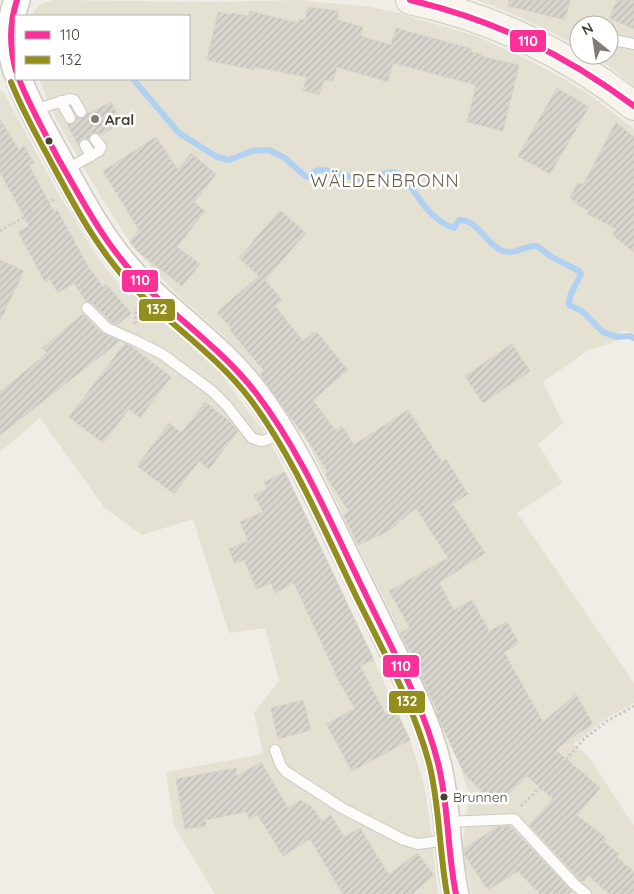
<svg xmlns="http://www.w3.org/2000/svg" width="634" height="894" font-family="Quicksand,sans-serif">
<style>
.residential{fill:#e4e0d2}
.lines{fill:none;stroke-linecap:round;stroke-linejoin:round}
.stream{stroke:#b1d1f2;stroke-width:6}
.building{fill:url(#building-hatch);stroke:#d7d4cb}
.service-casing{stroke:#cbc9c1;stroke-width:12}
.tertiary-casing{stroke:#cbc9c1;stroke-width:28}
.secondary-casing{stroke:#cfcbbb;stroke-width:30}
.path{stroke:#cdcbc5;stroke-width:3;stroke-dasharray:2.5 2.5;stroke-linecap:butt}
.service{stroke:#fdfcfb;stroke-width:10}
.tertiary{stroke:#fdfcfb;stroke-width:25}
.secondary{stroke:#f6f4ec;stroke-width:28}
.bus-1-casing{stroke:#fff;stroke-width:10}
.bus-2-casing{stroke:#fff;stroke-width:10}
.bus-1{stroke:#fb3199;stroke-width:6}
.bus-2{stroke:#928d1d;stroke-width:6}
.poi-dot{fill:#807c71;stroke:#fff;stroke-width:2}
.bus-dot{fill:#443f32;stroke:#fff;stroke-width:2}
.labels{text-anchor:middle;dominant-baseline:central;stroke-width:5;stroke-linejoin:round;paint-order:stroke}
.bus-label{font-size:14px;fill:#443f32;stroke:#fff;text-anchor:start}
.poi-label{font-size:15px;font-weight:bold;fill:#443f32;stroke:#fff;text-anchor:start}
.quarter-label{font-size:18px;letter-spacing:1px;fill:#685e48;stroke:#fff}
.line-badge{stroke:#fff;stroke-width:2}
.badge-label{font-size:14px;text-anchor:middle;font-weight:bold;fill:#fff}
</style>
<defs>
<pattern id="building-hatch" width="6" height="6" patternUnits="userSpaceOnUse" patternTransform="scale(1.25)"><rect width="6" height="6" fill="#d8d5ce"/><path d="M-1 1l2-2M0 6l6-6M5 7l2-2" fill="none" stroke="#bbb8b1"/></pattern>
</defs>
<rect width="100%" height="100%" fill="#efede5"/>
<!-- residential -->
<path class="residential" d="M 53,0 L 209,2 L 297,0 L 371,7 L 394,12 L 473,35 L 525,58 L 564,79 L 590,95 L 634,129 L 634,333 L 622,330 L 612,343 L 588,350 L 543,382 L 563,423 L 538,444 L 562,483 L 517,513 L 634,683 L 634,703 L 608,717 L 574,744 L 588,756 L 634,826 L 634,894 L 472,894 L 462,851 L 469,794 L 457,757 L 436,713 L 434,705 L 419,677 L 394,620 L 311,449 L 301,432 L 260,374 L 223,335 L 182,299 L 158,275 L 130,242 L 102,199 L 56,119 L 39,79 L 189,79 L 189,16 L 31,16 L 39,5 Z
M 476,0 L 634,0 L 634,86 L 611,68 L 591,55 L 609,55 L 609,25 L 579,25 L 579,47 L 539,26 L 494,6 Z
M 0,90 L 4,93 L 57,191 L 100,261 L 129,296 L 134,294 L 220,373 L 261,428 L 276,453 L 374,660 L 410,740 L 424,784 L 430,823 L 438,894 L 215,894 L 174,826 L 166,772 L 263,754 L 254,713 L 279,681 L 265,628 L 229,633 L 193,519 L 142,535 L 104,507 L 40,418 L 0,452 Z"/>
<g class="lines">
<!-- stream -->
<path class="stream" d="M 133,79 L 179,133 L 217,157 L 229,160 L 252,151 L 269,150 L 285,158 L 306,177 C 310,175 313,173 316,171 C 329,166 351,180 365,180 C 377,180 389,166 401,175 C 406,178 409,185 413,190 C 424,206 434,221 454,228 L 459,220 C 478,219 486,245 503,251 C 516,255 525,245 537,246 L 550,256 L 579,271 L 581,274 C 577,284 568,294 569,305 L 582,311 L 603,332 L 616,337 L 630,336 L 634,338"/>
</g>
<!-- building -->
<path class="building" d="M 509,0 L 570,0 L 565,20 L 508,6 Z
M 617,0 L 634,0 L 634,29 L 609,18 Z
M 308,7 L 338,11 L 338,20 L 363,27 L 361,36 L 391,45 L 396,28 L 472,49 L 471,52 L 481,54 L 480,56 L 519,65 L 503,131 L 467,122 L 476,85 L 393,63 L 388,82 L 337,67 L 333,81 L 324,80 L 319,95 L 303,90 L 307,77 L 255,67 L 254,70 L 207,60 L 218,12 L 231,15 L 232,13 L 248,16 L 250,11 L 299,23 L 299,19 L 305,20 Z
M 557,88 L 589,107 L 550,174 L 518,156 Z
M 111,102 L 122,123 L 101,135 L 97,133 L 91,133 L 88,139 L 81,139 L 78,145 L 67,124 L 73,124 L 76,121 L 77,117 L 84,118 L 87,114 Z
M 0,119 L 19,150 L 24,146 L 34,163 L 29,165 L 54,212 L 57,210 L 89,268 L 103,287 L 106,284 L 131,313 L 117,325 L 111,322 L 92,303 L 86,301 L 74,283 L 58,293 L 50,279 L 45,282 L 18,232 L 29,226 L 0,172 Z
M 616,122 L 634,137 L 634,252 L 612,235 L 617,229 L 587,214 L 589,211 L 577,205 L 578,203 L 570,198 L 578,182 L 583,185 Z
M 156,137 L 178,170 L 191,153 L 216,174 L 194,202 L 205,211 L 177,247 L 200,264 L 182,286 L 137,251 L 130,242 L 139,230 L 103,171 Z
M 280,210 L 306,233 L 265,280 L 282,300 L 275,306 L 303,341 L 316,331 L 348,370 L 313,400 L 335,430 L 342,426 L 354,445 L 408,410 L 442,462 L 446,459 L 468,494 L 453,504 L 485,553 L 439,583 L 454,610 L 472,600 L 489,631 L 507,622 L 519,643 L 504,652 L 543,722 L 576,694 L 592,722 L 592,725 L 572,737 L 556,750 L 600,788 L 577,815 L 607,839 L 604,842 L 619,854 L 617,857 L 634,872 L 634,894 L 609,894 L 588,875 L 582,882 L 529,825 L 553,799 L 527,776 L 496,806 L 464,773 L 441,724 L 436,712 L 438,712 L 421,676 L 423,675 L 400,633 L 410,628 L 389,591 L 448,558 L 416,508 L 387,532 L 358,545 L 343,515 L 349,512 L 325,474 L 328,472 L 302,431 L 301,432 L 260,374 L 264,371 L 230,330 L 232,329 L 217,312 L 259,276 L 239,258 Z
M 0,260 L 24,271 L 0,321 Z
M 83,314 L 102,333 L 120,341 L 0,435 L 0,392 L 47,353 L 42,348 Z
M 125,343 L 132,347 L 171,377 L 140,418 L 129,409 L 103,443 L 69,417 Z
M 512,344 L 530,371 L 483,403 L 465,376 Z
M 205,402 L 230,422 L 238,431 L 209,469 L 199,461 L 174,494 L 137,466 L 169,423 L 181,433 Z
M 285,472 L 374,660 L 360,666 L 386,715 L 396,710 L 410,740 L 352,771 L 326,724 L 355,709 L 339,681 L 294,583 L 275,593 L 271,583 L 257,589 L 244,560 L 235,564 L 229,549 L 248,541 L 240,522 L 263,512 L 254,495 L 267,489 L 264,482 Z
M 303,700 L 311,730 L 278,739 L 271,708 Z
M 261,762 L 288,808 L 300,800 L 312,807 L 322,821 L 331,815 L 344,837 L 360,828 L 389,875 L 417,853 L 434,875 L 412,894 L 343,894 L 310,839 L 283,856 L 258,815 L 250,819 L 246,812 L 205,820 L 206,826 L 185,829 L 176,779 L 236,768 L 237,776 Z
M 510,826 L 572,891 L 569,894 L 540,894 L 518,871 L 488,890 L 464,854 L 464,849 L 497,827 Z"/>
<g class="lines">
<defs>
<path id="service" d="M 609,39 L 634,44
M 61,101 L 70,118
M 33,110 L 70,99 L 74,100 L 81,112
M 85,145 L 91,156
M 66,170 L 99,151 L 101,147 L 95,139
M 87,308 L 107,328 L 134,340 L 162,354 L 212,391 L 227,406 L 252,438 L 261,441 L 266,440 L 281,432
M 275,750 L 281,766 L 285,771 L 342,808 L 404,840 L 418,844 L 448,840
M 447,822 L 514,819 L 574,884 L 586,894"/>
<path id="tertiary" d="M 16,71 C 8,46 8,25 17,0
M 19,79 C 29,107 45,133 59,159 C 82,202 106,247 140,281 C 178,319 224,350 256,393 C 287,434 309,479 331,525 C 347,557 363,590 379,623 C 400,668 426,714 438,763 C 449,806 446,851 456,894"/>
<path id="secondary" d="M 410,0 C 491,17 569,54 634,106"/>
</defs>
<!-- service casing -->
<use href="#service" class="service-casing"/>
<!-- tertiary casing -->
<use href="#tertiary" class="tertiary-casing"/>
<!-- secondary casing -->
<use href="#secondary" class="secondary-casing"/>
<!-- path -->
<path class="path" d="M 0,231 L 55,199
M 135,324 L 136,308
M 521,806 L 546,782 L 584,739 L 607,721 L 634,706"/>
<!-- service -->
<use href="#service" class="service"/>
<!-- tertiary -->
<use href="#tertiary" class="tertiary"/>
<!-- secondary -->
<use href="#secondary" class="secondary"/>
<defs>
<path id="bus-1" d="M 410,0 C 495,20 564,54 634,106
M 16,71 C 9,46 9,24 17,0
M 19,79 C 30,107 45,133 59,160 C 83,202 106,246 140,281 C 178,320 223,350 256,393 C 302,453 332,526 365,593 C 391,648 423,703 438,763 C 449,806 447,851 456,894"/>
<path id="bus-2" d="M 11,82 C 22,110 37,136 51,162 C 75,207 99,252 134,288 C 172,326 217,356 250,399 C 294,458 323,528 355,594 C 382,649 413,704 429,763 C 440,806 439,851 447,894"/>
</defs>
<!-- bus-1 casing -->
<use href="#bus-1" class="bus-1-casing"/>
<!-- bus-2 casing -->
<use href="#bus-2" class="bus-2-casing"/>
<!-- bus-1 -->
<use href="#bus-1" class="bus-1"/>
<!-- bus-2 -->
<use href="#bus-2" class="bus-2"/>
</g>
<!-- markers -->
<circle class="poi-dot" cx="95" cy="119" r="5"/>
<g class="bus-dot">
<circle cx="49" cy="141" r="4.5"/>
<circle cx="444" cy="797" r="4.5"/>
</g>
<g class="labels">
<!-- bus labels -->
<g class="bus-label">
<text x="453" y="797">Brunnen</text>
</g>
<!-- poi labels -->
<g class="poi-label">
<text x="105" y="119">Aral</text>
</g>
<!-- quarter labels -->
<g class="quarter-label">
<text x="385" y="180">WÄLDENBRONN</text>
</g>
</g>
<g class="line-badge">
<rect x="509" y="29" width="38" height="24" rx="5" fill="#fb3199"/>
<rect x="121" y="269" width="38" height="24" rx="5" fill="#fb3199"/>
<rect x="138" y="298" width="38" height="24" rx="5" fill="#928d1d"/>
<rect x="382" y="654" width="38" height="24" rx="5" fill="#fb3199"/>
<rect x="388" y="690" width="38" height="24" rx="5" fill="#928d1d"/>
</g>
<g class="badge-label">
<text x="528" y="46">110</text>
<text x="140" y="285">110</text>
<text x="157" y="314">132</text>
<text x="401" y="671">110</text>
<text x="407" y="706">132</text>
</g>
<!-- legend -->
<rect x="15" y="15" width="175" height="65" fill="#ffffff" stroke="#b4b2ad"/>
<rect x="25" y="31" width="25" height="8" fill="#fb3199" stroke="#b4b2ad"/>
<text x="60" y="40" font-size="15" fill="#443f32">110</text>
<rect x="25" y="56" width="25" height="8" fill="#928d1d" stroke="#b4b2ad"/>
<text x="60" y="65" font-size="15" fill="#443f32">132</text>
<!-- north arrow -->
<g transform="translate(594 40) rotate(330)"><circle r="24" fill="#ffffff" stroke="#b4b2ad"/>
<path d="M0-4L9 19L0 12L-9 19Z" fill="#807c71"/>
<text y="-8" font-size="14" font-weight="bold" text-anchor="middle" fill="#443f32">N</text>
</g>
</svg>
